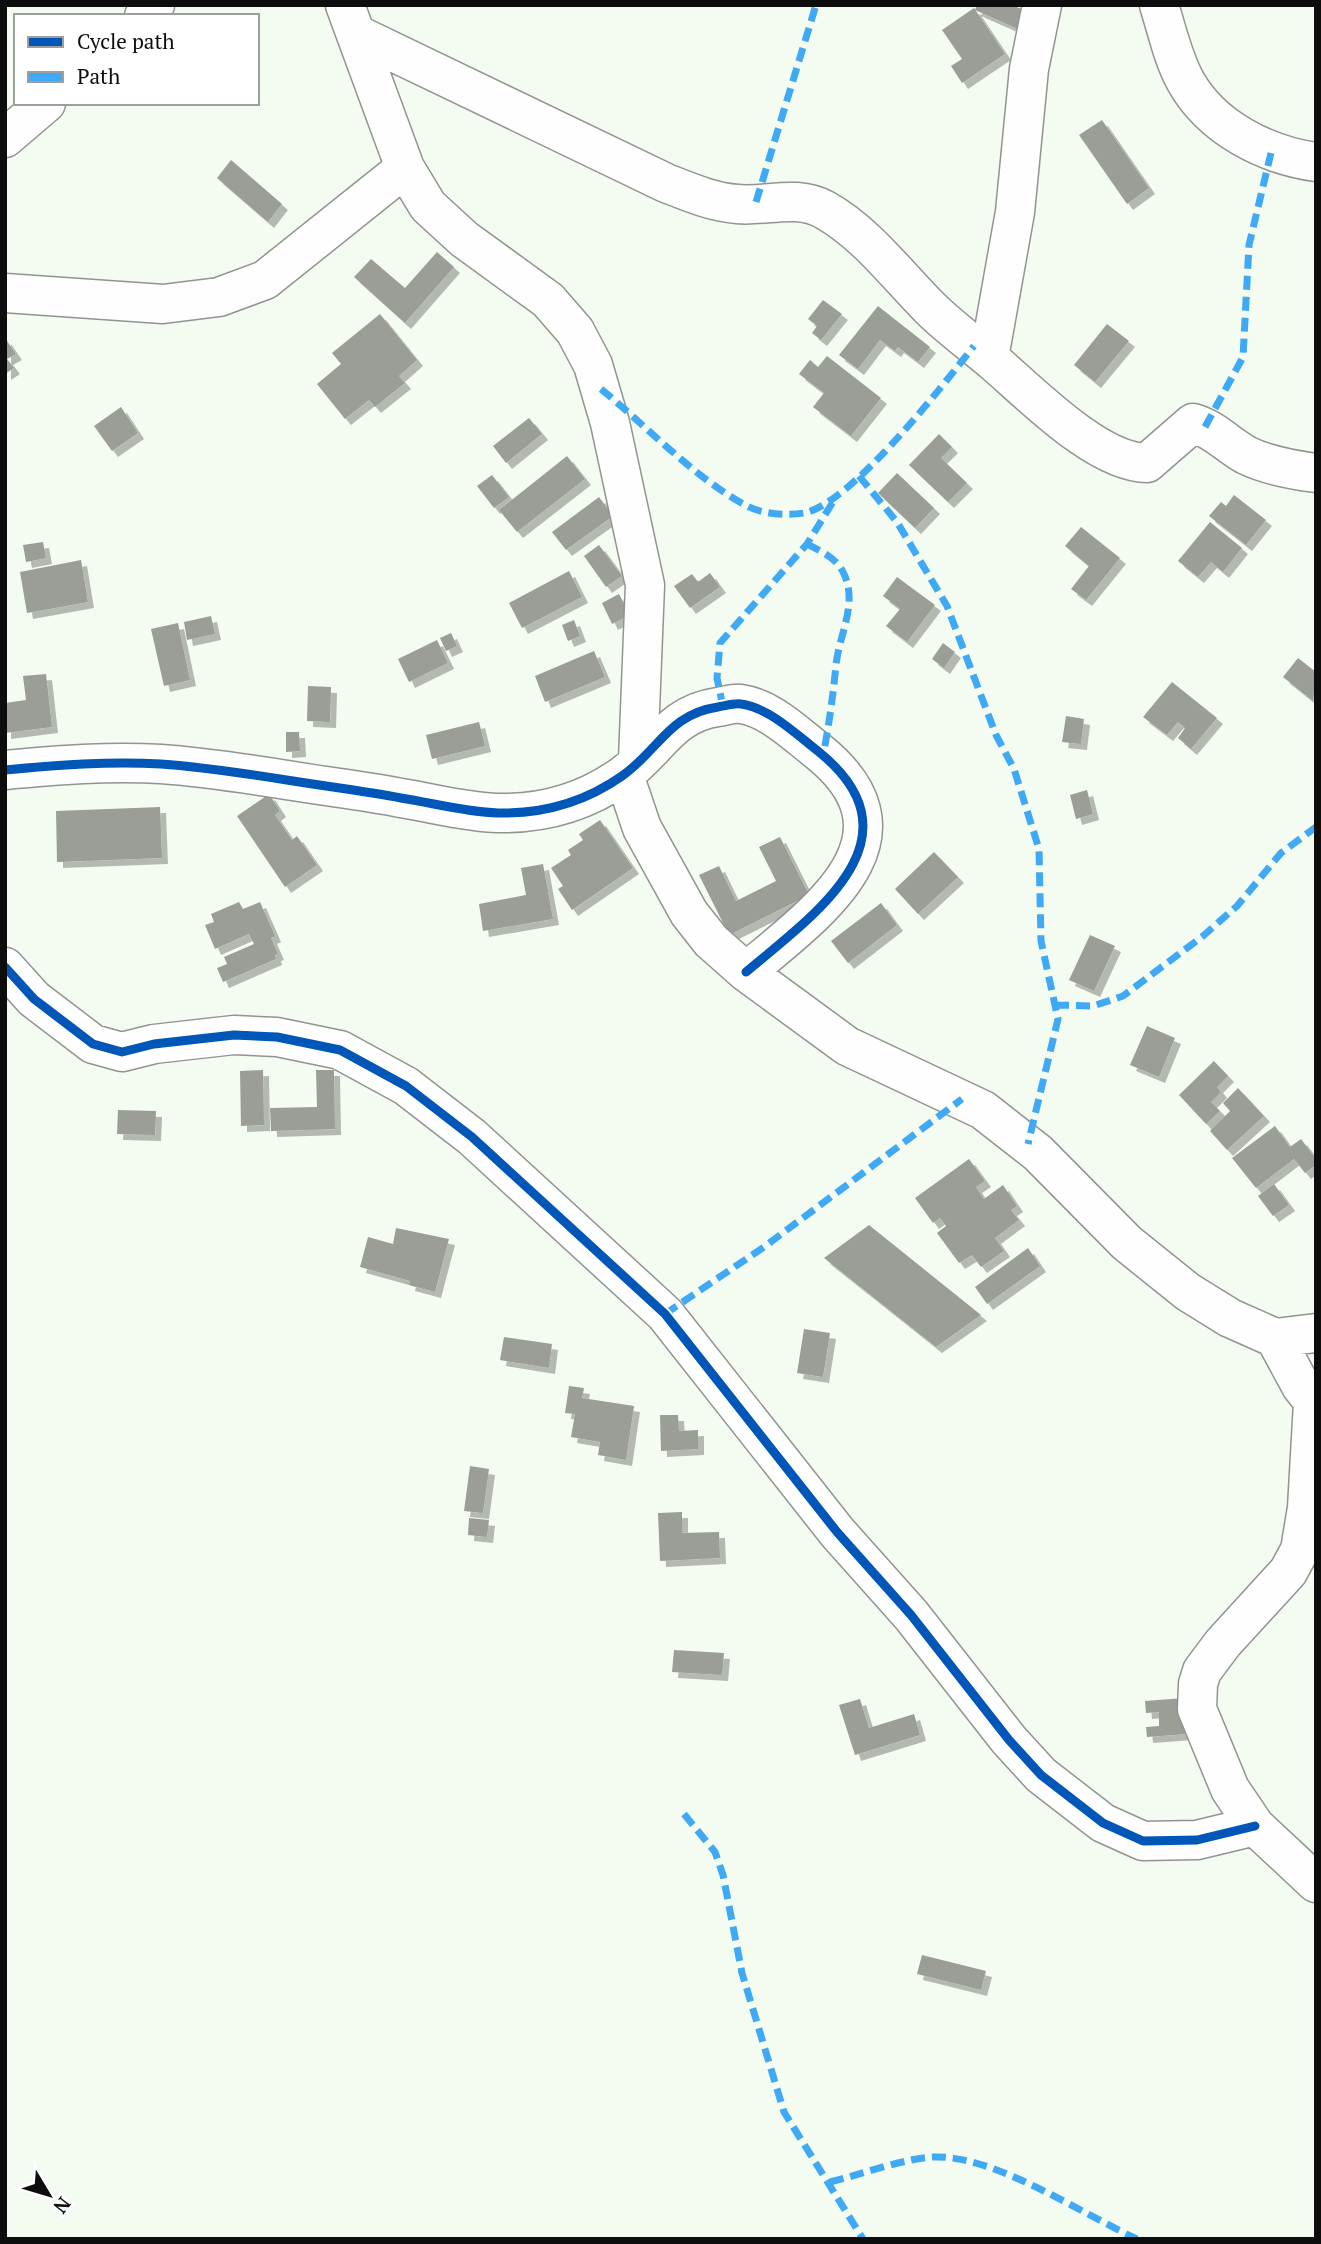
<svg xmlns="http://www.w3.org/2000/svg" width="1321" height="2244" font-family="'PT Serif',serif">
<style>
.building{fill:#9a9e97;filter:url(#shadow)}
.lines{fill:none;stroke-linecap:round;stroke-linejoin:round}
.minor-casing{stroke:#919490;stroke-width:41}
.minor{stroke:#fdfefd;stroke-width:38}
.quiet{stroke:#3fa9f5;stroke-width:7;stroke-dasharray:14 7;stroke-linecap:butt}
.cycleway-casing{stroke:#fff;stroke-width:13}
.cycleway{stroke:#0057b8;stroke-width:9}
</style>
<defs>
<filter id="shadow"><feDropShadow dx="6" dy="6" stdDeviation="0" flood-color="#0004"/></filter>
</defs>
<rect width="100%" height="100%" fill="#f4fbf1"/>
<!-- building -->
<path class="building" d="M 977,5 L 1012,5 L 1026,11 L 1018,29 L 975,10 Z
M 974,8 L 1005,54 L 962,83 L 951,66 L 962,59 L 942,30 Z
M 1102,120 L 1149,188 L 1127,204 L 1079,135 Z
M 231,160 L 282,204 L 268,222 L 217,178 Z
M 437,252 L 454,267 L 405,323 L 354,277 L 371,259 L 405,288 Z
M 823,300 L 842,314 L 821,340 L 812,333 L 817,326 L 808,319 Z
M 878,306 L 930,347 L 918,362 L 898,347 L 895,351 L 880,340 L 858,369 L 839,355 Z
M 380,314 L 417,360 L 399,376 L 405,383 L 375,407 L 369,400 L 345,419 L 317,384 L 341,364 L 332,353 Z
M 1107,324 L 1129,341 L 1095,382 L 1074,365 Z
M 5,338 L 16,354 L 7,359 L 14,368 L 5,374 Z
M 827,356 L 881,398 L 851,436 L 813,407 L 824,393 L 799,374 L 810,360 L 818,367 Z
M 121,407 L 138,433 L 112,451 L 94,426 Z
M 529,418 L 542,434 L 506,463 L 493,446 Z
M 939,434 L 952,447 L 941,458 L 967,483 L 948,502 L 909,465 Z
M 567,456 L 585,479 L 517,532 L 499,510 Z
M 897,473 L 934,508 L 915,528 L 878,493 Z
M 492,475 L 509,497 L 494,508 L 477,486 Z
M 1234,495 L 1266,520 L 1246,545 L 1209,516 L 1221,502 L 1226,506 Z
M 599,497 L 613,516 L 566,550 L 552,532 Z
M 1210,522 L 1242,548 L 1223,572 L 1211,562 L 1198,577 L 1178,561 Z
M 1081,527 L 1120,558 L 1086,600 L 1071,589 L 1089,566 L 1065,546 Z
M 43,542 L 46,558 L 26,562 L 23,545 Z
M 599,545 L 622,576 L 606,587 L 584,556 Z
M 81,560 L 88,602 L 27,613 L 20,572 Z
M 569,571 L 582,597 L 522,628 L 509,603 Z
M 710,573 L 720,587 L 690,608 L 674,586 L 692,574 L 698,582 Z
M 897,577 L 935,605 L 907,642 L 886,626 L 900,609 L 883,596 Z
M 619,594 L 630,615 L 612,624 L 602,603 Z
M 211,616 L 215,634 L 187,640 L 184,622 Z
M 574,620 L 580,636 L 568,641 L 562,625 Z
M 178,623 L 190,680 L 164,686 L 151,629 Z
M 451,633 L 457,646 L 446,651 L 440,638 Z
M 437,640 L 448,663 L 409,682 L 398,659 Z
M 943,643 L 955,652 L 944,668 L 932,659 Z
M 594,651 L 605,677 L 545,702 L 535,676 Z
M 1298,658 L 1316,672 L 1313,701 L 1283,677 Z
M 46,674 L 52,727 L 5,733 L 5,703 L 26,700 L 23,676 Z
M 1172,682 L 1217,718 L 1191,749 L 1178,738 L 1185,728 L 1178,722 L 1167,735 L 1143,717 Z
M 308,686 L 331,687 L 330,722 L 307,721 Z
M 1066,716 L 1084,719 L 1081,744 L 1062,742 Z
M 479,722 L 485,746 L 432,759 L 426,735 Z
M 286,732 L 299,732 L 300,751 L 286,752 Z
M 1087,790 L 1093,814 L 1076,819 L 1070,795 Z
M 269,794 L 280,811 L 275,815 L 292,840 L 297,836 L 317,865 L 285,887 L 237,816 Z
M 160,807 L 162,858 L 57,862 L 56,811 Z
M 600,820 L 633,868 L 572,910 L 558,889 L 563,886 L 551,868 L 571,855 L 568,850 L 583,840 L 579,834 Z
M 780,837 L 809,895 L 729,935 L 699,875 L 719,866 L 736,901 L 776,881 L 759,847 Z
M 934,852 L 958,877 L 918,914 L 895,889 Z
M 543,864 L 553,919 L 483,931 L 479,904 L 526,895 L 521,868 Z
M 239,902 L 243,909 L 260,902 L 275,936 L 271,938 L 278,954 L 275,955 L 276,959 L 223,982 L 217,968 L 227,964 L 224,957 L 254,944 L 249,934 L 215,949 L 205,925 L 214,922 L 211,914 Z
M 881,903 L 897,925 L 848,963 L 831,941 Z
M 1090,935 L 1115,946 L 1094,991 L 1069,980 Z
M 1147,1026 L 1175,1038 L 1159,1077 L 1130,1065 Z
M 1214,1061 L 1228,1076 L 1217,1087 L 1221,1092 L 1211,1102 L 1220,1111 L 1206,1124 L 1179,1095 Z
M 263,1070 L 264,1125 L 241,1126 L 240,1071 Z
M 316,1070 L 334,1070 L 335,1129 L 271,1131 L 270,1108 L 317,1107 Z
M 1238,1088 L 1264,1116 L 1227,1150 L 1210,1131 L 1230,1111 L 1223,1103 Z
M 118,1110 L 156,1111 L 155,1135 L 117,1134 Z
M 1275,1126 L 1290,1147 L 1301,1139 L 1316,1159 L 1316,1165 L 1305,1173 L 1294,1159 L 1256,1188 L 1232,1158 Z
M 969,1159 L 985,1181 L 976,1187 L 984,1199 L 1003,1185 L 1017,1206 L 1011,1210 L 1019,1220 L 995,1238 L 1004,1251 L 981,1267 L 972,1255 L 959,1263 L 937,1233 L 946,1226 L 940,1218 L 933,1223 L 915,1198 Z
M 1274,1184 L 1289,1205 L 1273,1216 L 1258,1196 Z
M 869,1225 L 981,1315 L 936,1347 L 824,1258 Z
M 396,1228 L 449,1239 L 435,1292 L 409,1285 L 410,1281 L 360,1267 L 368,1237 L 393,1244 Z
M 1028,1248 L 1040,1266 L 987,1304 L 975,1287 Z
M 804,1329 L 830,1333 L 823,1377 L 797,1373 Z
M 504,1337 L 552,1344 L 549,1368 L 500,1360 Z
M 569,1386 L 584,1388 L 582,1398 L 634,1406 L 626,1460 L 598,1455 L 600,1442 L 571,1437 L 575,1414 L 565,1413 Z
M 660,1415 L 678,1415 L 679,1431 L 698,1430 L 698,1449 L 661,1451 Z
M 470,1466 L 489,1469 L 483,1513 L 464,1511 Z
M 682,1512 L 682,1533 L 719,1532 L 720,1558 L 660,1561 L 658,1513 Z
M 469,1518 L 489,1520 L 487,1537 L 468,1535 Z
M 674,1650 L 724,1653 L 722,1675 L 672,1672 Z
M 1210,1696 L 1213,1732 L 1147,1737 L 1146,1727 L 1159,1726 L 1159,1712 L 1146,1713 L 1145,1701 Z
M 860,1699 L 869,1728 L 914,1714 L 920,1735 L 855,1755 L 839,1705 Z
M 922,1955 L 986,1971 L 981,1990 L 917,1974 Z"/>
<g class="lines">
<defs>
<path id="minor" d="M 345,5 L 405,168 L 428,206 L 464,239 L 548,300 L 575,331 L 593,365 L 610,423 L 645,585 L 638,760
M 1159,5 C 1167,30 1173,59 1186,82 C 1212,128 1266,155 1316,162
M 144,16 L 155,5
M 358,35 L 666,183 C 689,192 712,202 737,204 C 767,207 796,194 825,210 C 867,234 896,274 930,308 C 950,328 973,344 995,363 C 1031,394 1098,463 1147,463 L 1193,423 C 1214,429 1228,445 1246,455 C 1266,465 1293,470 1316,473
M 5,138 L 46,103
M 5,293 L 163,304 L 219,297 L 265,280 L 405,168
M 989,358 L 1015,212 L 1029,69 L 1042,5
M 5,770 C 57,765 109,761 161,764 C 205,767 249,774 293,781 C 329,787 365,791 401,798 C 433,803 465,812 498,813 C 543,814 585,802 622,776 C 659,750 669,714 718,707 C 725,706 734,703 741,704 C 770,708 797,735 819,752 C 925,838 815,914 746,972
M 624,775 L 642,828 L 689,913 L 711,941 L 746,972 L 847,1046 L 983,1110 L 1038,1153 L 1127,1243 L 1188,1292 L 1230,1318 L 1275,1338 L 1316,1333
M 5,967 L 34,999 L 93,1044 L 122,1052 L 154,1044 L 234,1035 L 277,1037 L 340,1050 L 406,1086 L 472,1137 L 665,1314 L 837,1532 L 911,1615 L 1009,1740 L 1041,1775 L 1103,1823 L 1143,1841 L 1197,1840 L 1255,1826
M 1275,1338 L 1301,1386 L 1316,1405
M 1313,1402 L 1307,1508 L 1300,1550 L 1288,1572 L 1223,1643 L 1202,1671 L 1198,1684 L 1197,1709 L 1230,1789 L 1255,1826 L 1316,1883"/>
</defs>
<!-- minor casing -->
<use href="#minor" class="minor-casing"/>
<!-- minor -->
<use href="#minor" class="minor"/>
<!-- quiet -->
<path class="quiet" d="M 756,202 L 816,5
M 601,389 C 645,425 697,480 747,506 C 762,514 787,516 804,513 C 851,504 943,385 974,346
M 1205,427 L 1243,357 L 1249,245 L 1271,153
M 859,476 L 897,522 L 947,606 L 996,735 L 1014,769 L 1039,849 L 1041,941 L 1058,1019 L 1028,1144
M 807,544 C 822,552 837,558 844,574 C 858,604 839,635 836,665 C 833,696 829,725 823,756
M 723,707 L 717,678 L 720,643 L 807,544 L 836,497
M 1055,1005 L 1093,1006 L 1123,996 L 1203,936 L 1237,906 L 1281,853 L 1316,827
M 665,1314 L 764,1247 L 962,1099
M 684,1814 L 715,1852 L 723,1875 L 742,1973 L 784,2112 L 863,2239
M 830,2182 C 859,2175 905,2158 934,2157 C 995,2155 1082,2214 1137,2239"/>
<defs>
<path id="cycleway" d="M 5,770 C 57,765 109,761 161,764 C 205,767 249,774 293,781 C 329,787 365,791 401,798 C 433,803 465,812 498,813 C 543,814 585,802 622,776 C 659,750 669,714 718,707 C 725,706 734,703 741,704 C 770,708 797,735 819,752 C 925,838 815,914 746,972
M 5,967 L 34,999 L 93,1044 L 122,1052 L 154,1044 L 234,1035 L 277,1037 L 340,1050 L 406,1086 L 472,1137 L 665,1314 L 837,1532 L 911,1615 L 1009,1740 L 1041,1775 L 1103,1823 L 1143,1841 L 1197,1840 L 1255,1826"/>
</defs>
<!-- cycleway casing -->
<use href="#cycleway" class="cycleway-casing"/>
<!-- cycleway -->
<use href="#cycleway" class="cycleway"/>
</g>
<!-- border -->
<rect width="1321" height="2244" fill="none" stroke="#0d0d0d" stroke-width="14"/>
<!-- legend -->
<rect x="14" y="14" width="245" height="91" fill="#ffffff" stroke="#9e9e9e" stroke-width="2"/>
<rect x="28" y="37" width="35" height="10" fill="#0057b8" stroke="#9e9e9e" stroke-width="2"/>
<text x="77" y="49" font-size="21" fill="#0d0d0d">Cycle path</text>
<rect x="28" y="72" width="35" height="10" fill="#3fa9f5" stroke="#9e9e9e" stroke-width="2"/>
<text x="77" y="84" font-size="21" fill="#0d0d0d">Path</text>
<!-- north arrow -->
<g transform="translate(49 2195) rotate(128)" stroke="#ffffff" stroke-width="5" paint-order="stroke">
<path d="M0-5L12 26L0 18L-12 26Z" fill="#0d0d0d"/>
<text y="-10" font-size="19" font-weight="bold" text-anchor="middle" fill="#0d0d0d">N</text>
</g>
</svg>
